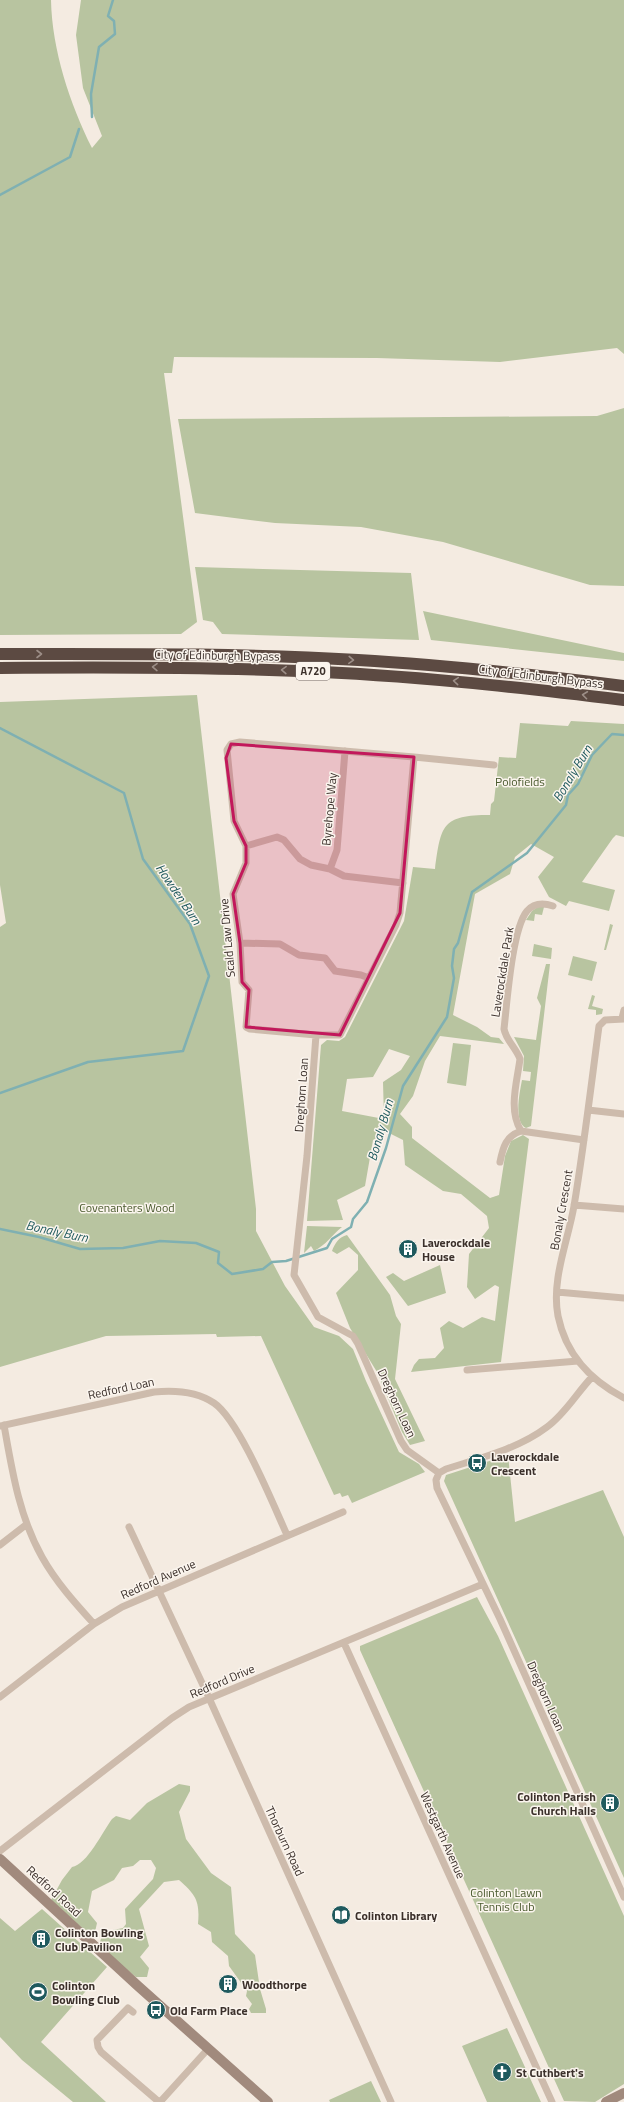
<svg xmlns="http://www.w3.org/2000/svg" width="624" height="2102" font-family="'Titillium Web',sans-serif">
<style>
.green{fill:#b8c4a0;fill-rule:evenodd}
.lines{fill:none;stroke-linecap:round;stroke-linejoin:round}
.stream{stroke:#7fb0b2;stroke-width:2.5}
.street{stroke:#cdbbac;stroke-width:7}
.secondary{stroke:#a18a7d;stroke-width:10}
.highway{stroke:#5c4a42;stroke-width:12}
.oneway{stroke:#9c8e87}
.marked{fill:#c2185b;fill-opacity:0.2;stroke:#c2185b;stroke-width:3;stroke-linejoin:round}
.labels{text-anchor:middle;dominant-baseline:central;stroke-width:3;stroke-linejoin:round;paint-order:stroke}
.shield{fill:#fbf5ee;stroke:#756b66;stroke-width:1}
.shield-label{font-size:11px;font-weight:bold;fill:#3b302b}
.street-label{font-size:12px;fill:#3b302b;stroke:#fbf5ee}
.park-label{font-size:12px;fill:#4a5a2e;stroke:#fbf5ee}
.poi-label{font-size:12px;font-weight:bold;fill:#3b302b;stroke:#fbf5ee;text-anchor:start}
.water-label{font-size:13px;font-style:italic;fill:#1f5a5e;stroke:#fbf5ee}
</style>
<rect width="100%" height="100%" fill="#f4ebe1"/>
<!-- green -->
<path class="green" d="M 0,0 L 51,0 C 52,50 70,104 92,148 L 102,136 L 83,88 L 76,35 L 81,0 L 624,0 L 624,354 L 617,348 L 500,362 L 377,358 L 174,357 L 172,373 L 164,373 L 197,622 L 181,634 L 0,635 Z
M 624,408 L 624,586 L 590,585 L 443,542 L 361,527 L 275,523 L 195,513 L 178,419 L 597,416 Z
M 195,567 L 411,573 L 419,640 L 222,634 L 213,622 L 203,620 Z
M 423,611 L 624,653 L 624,661 L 431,640 Z
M 197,695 L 256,1209 L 256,1231 L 285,1286 L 314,1327 L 339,1336 L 353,1349 L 366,1381 L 399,1452 L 419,1464 L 425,1472 L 352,1503 L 348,1495 L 342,1497 L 340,1493 L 334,1495 L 261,1336 L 217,1337 L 216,1334 L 106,1336 L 0,1367 L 0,927 L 6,923 L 0,885 L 0,702 Z
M 571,721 L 624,724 L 624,837 L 616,835 L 613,838 L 582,882 L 615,890 L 609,911 L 569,901 L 566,906 L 549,897 L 538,877 L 554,857 L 531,844 L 515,857 L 510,874 L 475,894 L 453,1015 L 477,1027 L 491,1037 L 499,1038 L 504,1044 L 440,1036 L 425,1061 L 413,1096 L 400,1114 L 412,1127 L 412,1138 L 490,1198 L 499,1195 L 505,1156 L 511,1141 L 523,1135 L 529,1139 L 501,1362 L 411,1372 L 414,1365 L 419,1359 L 435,1358 L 444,1348 L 440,1328 L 449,1321 L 463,1328 L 482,1317 L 495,1321 L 499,1287 L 495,1285 L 475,1299 L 467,1287 L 469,1254 L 489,1228 L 487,1216 L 461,1194 L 443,1191 L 405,1165 L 403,1140 L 387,1132 L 373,1140 L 365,1186 L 337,1200 L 343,1220 L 307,1221 L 321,1045 L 327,1040 L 339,1041 L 345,1037 L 404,921 L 413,867 L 435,869 C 441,825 442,815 490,815 L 491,804 L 494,801 L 499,757 L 516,758 L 520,723 L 568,726 ZM 389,1049 L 410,1056 L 401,1070 L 383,1082 L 384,1119 L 342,1111 L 347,1079 L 373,1077 Z
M 539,906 L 544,907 L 542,915 L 535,914 L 534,921 L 526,920 L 532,911 Z
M 610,924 L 613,925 L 606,950 L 604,950 Z
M 534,944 L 552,948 L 551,959 L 532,956 Z
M 573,956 L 597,962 L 592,981 L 568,975 Z
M 546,964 L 550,964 L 531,1126 L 526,1128 C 513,1122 520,1091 522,1080 L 530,1081 L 531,1072 L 523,1071 L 524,1056 L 514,1037 L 536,1040 L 541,1006 L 537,998 Z
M 592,995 L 595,996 L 592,1006 L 603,1009 L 602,1014 L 596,1015 L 596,1010 L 588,1009 Z
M 453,1043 L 471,1045 L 466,1086 L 447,1083 Z
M 307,1226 L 342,1227 C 332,1235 326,1245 314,1251 L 311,1246 L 304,1253 Z
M 347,1235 L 390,1295 L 396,1316 L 401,1324 L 395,1379 L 425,1441 L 410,1445 L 402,1432 L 377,1372 L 350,1328 L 336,1293 L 358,1270 L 358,1255 L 349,1247 L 337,1254 L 332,1251 C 335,1243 339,1237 347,1235 Z
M 440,1265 L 446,1293 L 408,1306 L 386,1277 L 393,1273 L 404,1281 Z
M 508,1455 L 515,1522 L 603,1490 L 624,1537 L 624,1878 L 444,1481 L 446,1475 Z
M 477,1597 L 498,1636 L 624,1916 L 624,2084 L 595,2102 L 564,2101 L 360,1650 L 360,1646 Z
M 179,1784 L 190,1786 L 190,1791 L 179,1812 L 186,1839 L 211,1873 L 231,1887 L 235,1934 L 255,1955 L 260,1989 L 266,2009 L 266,2013 L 251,2013 L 249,2009 L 252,2004 L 246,1996 L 247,1991 L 229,1966 L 228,1956 L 212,1942 L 211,1932 L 198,1924 C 200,1901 196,1895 179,1880 L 164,1882 L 139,1909 L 149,1946 L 140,1957 L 149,1968 L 147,1977 L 136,1977 L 103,1951 L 100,1942 L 103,1932 L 123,1928 L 126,1924 L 125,1909 L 153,1879 L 156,1868 L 151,1860 L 140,1860 L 133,1866 L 122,1868 L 114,1880 L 92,1891 L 88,1912 L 97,1923 L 95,1932 L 90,1933 L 74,1922 L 51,1900 L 62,1880 L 72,1867 C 87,1865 103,1831 112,1819 L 116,1816 L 130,1820 L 147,1803 Z
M 42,1909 L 107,1967 L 41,2042 L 106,2102 L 73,2102 L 22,2060 L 0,2037 L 0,1918 L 15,1931 Z
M 507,2028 L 541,2102 L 487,2102 L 462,2046 Z
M 371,2081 L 381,2102 L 330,2102 L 329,2100 Z"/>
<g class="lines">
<!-- stream -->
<path class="stream" d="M 92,117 L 91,94 L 99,47 L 115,34 L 114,21 L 108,16 L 113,0
M 0,195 L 70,157 L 79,129
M 0,728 L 124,793 L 143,859 L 190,924 L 209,976 L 183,1051 L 88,1062 L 0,1093
M 0,1229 L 39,1237 L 80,1249 L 123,1248 L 160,1241 L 196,1243 L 219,1252 L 218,1263 L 232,1274 L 263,1269 L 272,1262 L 286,1261 L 327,1248 L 332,1239 L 351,1227 L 353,1219 L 367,1202 L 386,1148 L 403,1086 L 447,1017 L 454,978 L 452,966 L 454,949 L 458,943 L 472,892 L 527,853 L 566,805 L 568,795 L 578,784 L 592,755 L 612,734 L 624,735"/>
<!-- street -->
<path class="street" d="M 414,757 L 240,742 L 231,744 L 227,750 L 234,821 L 246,846 L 246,863 L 233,894 L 240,943 L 242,982 L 249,990 L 246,1027 L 250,1029 L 316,1035 L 340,1035 L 396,925 L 400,913 L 414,757 L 494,765
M 246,846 L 277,837 L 284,840 L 300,859 L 311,865 L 330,869 L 344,876 L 403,883
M 330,869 L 337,850 L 345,751
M 553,906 C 544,903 534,903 527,911 C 512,929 507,1003 504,1029 C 506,1040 516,1048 520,1059 C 517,1082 508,1110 521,1131 L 584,1140
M 240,943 L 280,944 L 299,955 L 325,958 L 335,971 L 361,975 L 369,978
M 622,1018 L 624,1010
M 624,1019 L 605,1020 L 599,1026 C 591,1086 584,1146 574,1206 C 568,1241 551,1280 558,1316 C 566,1355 590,1380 624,1398
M 316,1035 L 307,1156 L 294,1275 L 318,1317 L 353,1336 L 358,1344 L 401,1441 L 407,1450 L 439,1473
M 588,1110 L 624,1114
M 500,1162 C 503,1147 506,1136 521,1131
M 574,1205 L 624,1209
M 557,1292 L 624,1298
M 467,1370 L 578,1361
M 4,1425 C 12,1470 19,1516 42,1557 C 56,1582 75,1603 94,1624
M 0,1426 L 154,1392 C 174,1390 196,1391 214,1403 C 239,1420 273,1504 287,1535
M 439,1473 L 436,1480 L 437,1488 L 500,1619 L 624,1897
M 439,1473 L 446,1469 C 480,1458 518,1449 547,1427 C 565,1414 576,1394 592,1377
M 129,1527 L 209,1698 L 391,2102
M 0,1545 L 27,1524
M 344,1643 L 552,2102
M 0,1697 L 94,1624 L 122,1607 L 343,1512
M 0,1851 L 172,1718 L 189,1707 L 483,1584
M 133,2012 L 128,2008 L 97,2040 L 98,2047 L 101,2052 L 159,2102
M 160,2102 L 208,2049"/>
<!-- secondary -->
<path class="secondary" d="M 0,1859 L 138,1986 L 268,2102
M 606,2102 L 624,2093"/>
<!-- highway -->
<path class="highway" d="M 0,654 C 120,654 239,653 358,660 C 447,665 536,675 624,686
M 0,668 C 100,667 199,667 299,671 C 408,675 516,687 624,700"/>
</g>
<!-- one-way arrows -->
<defs><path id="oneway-chevron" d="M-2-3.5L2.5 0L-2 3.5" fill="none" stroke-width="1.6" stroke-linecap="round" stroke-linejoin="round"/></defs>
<g class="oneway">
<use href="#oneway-chevron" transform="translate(39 654)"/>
<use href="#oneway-chevron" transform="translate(351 660) rotate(3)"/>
<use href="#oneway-chevron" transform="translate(155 667) rotate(-179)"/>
<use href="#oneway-chevron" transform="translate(284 670) rotate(-178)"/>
<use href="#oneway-chevron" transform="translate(456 681) rotate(-175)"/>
<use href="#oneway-chevron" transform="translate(585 695) rotate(-173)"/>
</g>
<!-- marked area -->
<path class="marked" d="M 231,744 L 414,757 L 400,913 L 340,1035 L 246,1027 L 249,990 L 242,982 L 240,943 L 233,894 L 246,863 L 246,846 L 234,821 L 226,758 Z"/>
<!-- icons -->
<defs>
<symbol id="building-disc" viewBox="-11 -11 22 22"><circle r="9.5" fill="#1f5a5e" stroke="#fbf5ee"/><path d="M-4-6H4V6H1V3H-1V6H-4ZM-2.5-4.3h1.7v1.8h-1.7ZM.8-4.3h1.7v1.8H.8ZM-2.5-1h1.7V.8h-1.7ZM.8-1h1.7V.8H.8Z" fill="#fff"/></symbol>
<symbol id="bus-disc" viewBox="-11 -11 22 22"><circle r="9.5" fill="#1f5a5e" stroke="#fbf5ee"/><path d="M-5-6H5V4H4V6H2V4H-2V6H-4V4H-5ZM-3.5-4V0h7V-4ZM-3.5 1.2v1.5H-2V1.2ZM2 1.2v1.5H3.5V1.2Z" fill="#fff"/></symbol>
<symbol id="library-disc" viewBox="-11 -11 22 22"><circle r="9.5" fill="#1f5a5e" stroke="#fbf5ee"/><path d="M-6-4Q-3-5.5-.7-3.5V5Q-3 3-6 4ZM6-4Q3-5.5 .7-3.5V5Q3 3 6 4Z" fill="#fff"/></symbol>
<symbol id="stadium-disc" viewBox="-11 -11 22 22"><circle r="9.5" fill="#1f5a5e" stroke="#fbf5ee"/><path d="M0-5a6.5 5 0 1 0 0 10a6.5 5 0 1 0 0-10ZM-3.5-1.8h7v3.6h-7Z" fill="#fff"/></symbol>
<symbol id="church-disc" viewBox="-11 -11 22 22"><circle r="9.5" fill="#1f5a5e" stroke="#fbf5ee"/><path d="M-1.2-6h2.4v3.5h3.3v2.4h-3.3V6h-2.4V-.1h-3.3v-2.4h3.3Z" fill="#fff"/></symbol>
</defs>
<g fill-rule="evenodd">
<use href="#building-disc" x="397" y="1238" width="22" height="22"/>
<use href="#bus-disc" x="466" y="1452" width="22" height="22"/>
<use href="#building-disc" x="599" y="1792" width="22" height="22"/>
<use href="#library-disc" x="330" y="1904" width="22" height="22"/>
<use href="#building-disc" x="30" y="1928" width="22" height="22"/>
<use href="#building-disc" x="217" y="1973" width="22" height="22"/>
<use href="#stadium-disc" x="27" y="1981" width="22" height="22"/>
<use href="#bus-disc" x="145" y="1999" width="22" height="22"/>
<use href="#church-disc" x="491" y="2061" width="22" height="22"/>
</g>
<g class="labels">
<!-- shield labels -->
<rect class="shield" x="296" y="662" width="34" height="18" rx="3"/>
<g class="shield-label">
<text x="313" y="671">A720</text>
</g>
<!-- street labels -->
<g class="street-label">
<text transform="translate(217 655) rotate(1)">City of Edinburgh Bypass</text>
<text transform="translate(541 676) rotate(7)">City of Edinburgh Bypass</text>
<text transform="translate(329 809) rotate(-85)">Byrehope Way</text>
<text transform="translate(227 938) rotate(-95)">Scald Law Drive</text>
<text transform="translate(502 972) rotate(-81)">Laverockdale Park</text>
<text transform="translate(301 1095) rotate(-86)">Dreghorn Loan</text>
<text transform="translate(561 1210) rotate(-80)">Bonaly Crescent</text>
<text transform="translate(121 1388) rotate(-12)">Redford Loan</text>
<text transform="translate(397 1403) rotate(65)">Dreghorn Loan</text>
<text transform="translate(158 1579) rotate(-24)">Redford Avenue</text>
<text transform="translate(222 1681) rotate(-23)">Redford Drive</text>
<text transform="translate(546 1696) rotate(66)">Dreghorn Loan</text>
<text transform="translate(443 1835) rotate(66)">Westgarth Avenue</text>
<text transform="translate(285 1841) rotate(65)">Thorburn Road</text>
<text transform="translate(54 1891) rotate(42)">Redford Road</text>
</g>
<!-- park labels -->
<g class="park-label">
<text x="520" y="781">Polofields</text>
<text x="127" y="1207">Covenanters Wood</text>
<text x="506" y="1892">Colinton Lawn<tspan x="506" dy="14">Tennis Club</tspan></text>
</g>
<!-- poi labels -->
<g class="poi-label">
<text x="422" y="1242">Laverockdale<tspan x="422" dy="14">House</tspan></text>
<text x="491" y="1456">Laverockdale<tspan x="491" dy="14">Crescent</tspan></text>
<text x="596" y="1796" text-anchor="end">Colinton Parish<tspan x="596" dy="14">Church Halls</tspan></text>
<text x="355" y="1915">Colinton Library</text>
<text x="55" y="1932">Colinton Bowling<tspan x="55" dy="14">Club Pavilion</tspan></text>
<text x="242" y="1984">Woodthorpe</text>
<text x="52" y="1985">Colinton<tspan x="52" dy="14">Bowling Club</tspan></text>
<text x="170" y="2010">Old Farm Place</text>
<text x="516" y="2072">St Cuthbert's</text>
</g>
<!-- water labels -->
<g class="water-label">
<text transform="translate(572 773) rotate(-59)">Bonaly Burn</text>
<text transform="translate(179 894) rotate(56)">Howden Burn</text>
<text transform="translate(380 1130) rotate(-74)">Bonaly Burn</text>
<text transform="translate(57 1231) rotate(12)">Bonaly Burn</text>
</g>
</g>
</svg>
